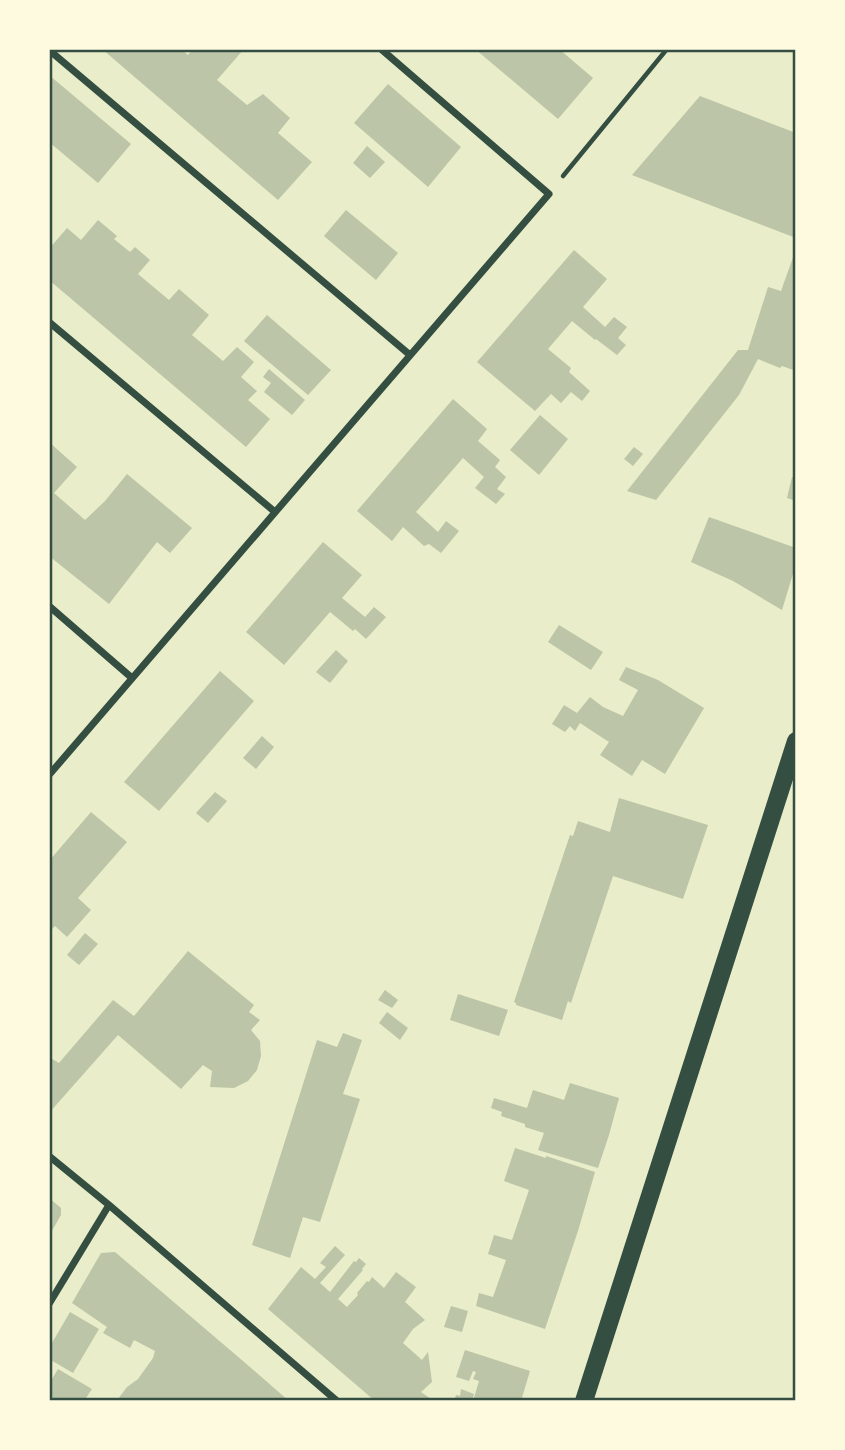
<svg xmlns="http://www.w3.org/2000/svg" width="845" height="1450" font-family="'Roboto Condensed',sans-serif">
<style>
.building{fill:#bcc5a7}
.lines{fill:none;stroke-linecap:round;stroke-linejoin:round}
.path{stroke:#344e41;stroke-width:4.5}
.minor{stroke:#344e41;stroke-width:7}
.primary{stroke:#344e41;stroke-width:18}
.neatline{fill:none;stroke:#344e41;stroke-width:2.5}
</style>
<rect width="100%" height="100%" fill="#e9edc9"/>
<!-- building -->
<path class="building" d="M 102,49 L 181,49 L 188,55 L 193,49 L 244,49 L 217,80 L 247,105 L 263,94 L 290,118 L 278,133 L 312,162 L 278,200 Z
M 475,49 L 559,49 L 593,78 L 558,119 Z
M 49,75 L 131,144 L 98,183 L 49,142 Z
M 388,84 L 461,147 L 428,187 L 354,123 Z
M 700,96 L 796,133 L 796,238 L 632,175 Z
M 367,146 L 385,162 L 370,178 L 353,163 Z
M 346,210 L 398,253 L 376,280 L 324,236 Z
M 98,220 L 117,236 L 114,239 L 130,252 L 135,247 L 150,260 L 138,274 L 169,300 L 179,289 L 209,315 L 192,335 L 223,361 L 237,347 L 254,362 L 241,377 L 257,391 L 248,400 L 270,419 L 246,447 L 49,280 L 49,249 L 67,228 L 81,240 Z
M 796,249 L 796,371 L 782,366 L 780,368 L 758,359 L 739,395 L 656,500 L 627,491 L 738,350 L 748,350 L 768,287 L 781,291 Z
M 574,250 L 607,279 L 583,307 L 605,327 L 614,317 L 627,327 L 618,338 L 626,345 L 617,355 L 596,339 L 595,340 L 572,321 L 548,349 L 571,368 L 569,372 L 590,391 L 582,401 L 571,392 L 561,403 L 551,394 L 535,411 L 477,362 Z
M 267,315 L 331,370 L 308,395 L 244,341 Z
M 269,369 L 305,400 L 292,415 L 264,392 L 271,383 L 263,377 Z
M 453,399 L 487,429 L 478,441 L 500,460 L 495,467 L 506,477 L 497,489 L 505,494 L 496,504 L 475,488 L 484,477 L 463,458 L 416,512 L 438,532 L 446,521 L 459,531 L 441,553 L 429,544 L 424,546 L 403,527 L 392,541 L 357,511 Z
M 540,415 L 568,439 L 539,475 L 510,450 Z
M 49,442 L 77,467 L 54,493 L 85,520 L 105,501 L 127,474 L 192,528 L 170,553 L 157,542 L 109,604 L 49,556 Z
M 634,447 L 643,454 L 633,466 L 624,459 Z
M 792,477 L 796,478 L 796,501 L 787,498 Z
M 709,517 L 796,548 L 796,564 L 782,610 L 733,581 L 691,562 Z
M 323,542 L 362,575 L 342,598 L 365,617 L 374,607 L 386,617 L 366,639 L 355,629 L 353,631 L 330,612 L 284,665 L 246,632 Z
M 559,625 L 603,652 L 591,670 L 548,642 Z
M 336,650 L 348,661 L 330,683 L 316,672 Z
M 626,667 L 658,680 L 704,708 L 665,774 L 642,760 L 632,776 L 600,755 L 609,742 L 580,723 L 575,731 L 570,726 L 565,732 L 552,724 L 564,705 L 577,713 L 590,697 L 603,707 L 623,716 L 638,690 L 619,680 Z
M 220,671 L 254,701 L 159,811 L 124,782 Z
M 262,736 L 274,747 L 256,769 L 243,758 Z
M 215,792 L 227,801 L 208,823 L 196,813 Z
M 619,798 L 708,825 L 683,899 L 613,876 L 571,1003 L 568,1001 L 562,1020 L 516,1005 L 516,1003 L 514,1002 L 570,835 L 573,836 L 578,821 L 610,832 Z
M 91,812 L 127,842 L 78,898 L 91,910 L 67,937 L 55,926 L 49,932 L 49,861 Z
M 85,933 L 98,944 L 79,965 L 67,955 Z
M 188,951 L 254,1005 L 249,1012 L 260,1020 L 251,1030 L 260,1041 L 261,1056 L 257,1070 L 248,1081 L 234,1088 L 210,1087 L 212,1071 L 203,1065 L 181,1089 L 118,1035 L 49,1113 L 49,1057 L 59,1063 L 113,1000 L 134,1016 Z
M 385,990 L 398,1000 L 392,1008 L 378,1000 Z
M 458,994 L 508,1010 L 499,1036 L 450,1020 Z
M 387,1012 L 408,1028 L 400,1040 L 379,1023 Z
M 343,1033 L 362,1040 L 343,1094 L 360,1099 L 320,1222 L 303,1217 L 290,1258 L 252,1245 L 317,1040 L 337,1047 Z
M 570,1083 L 619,1098 L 609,1135 L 598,1168 L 538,1150 L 544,1133 L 525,1127 L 525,1124 L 501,1116 L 502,1112 L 491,1108 L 494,1098 L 527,1108 L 533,1090 L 564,1100 Z
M 515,1148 L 546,1158 L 546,1156 L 595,1172 L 578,1231 L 545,1329 L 476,1306 L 479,1293 L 493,1297 L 506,1260 L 488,1254 L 494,1235 L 512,1240 L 529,1190 L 504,1181 Z
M 49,1198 L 61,1208 L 61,1215 L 49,1236 Z
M 335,1246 L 345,1255 L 320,1283 L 330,1292 L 354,1261 L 356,1262 L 359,1258 L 366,1264 L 362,1269 L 363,1270 L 338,1299 L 347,1307 L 358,1295 L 357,1293 L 367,1281 L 369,1282 L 372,1277 L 384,1288 L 396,1272 L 416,1287 L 405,1302 L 425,1320 L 413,1329 L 403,1343 L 422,1360 L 428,1352 L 432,1382 L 421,1392 L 434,1401 L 375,1401 L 268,1309 L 301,1267 L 315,1279 L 326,1267 L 320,1263 Z
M 115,1252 L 243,1361 L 289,1401 L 121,1401 L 118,1399 L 127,1387 L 138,1379 L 153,1358 L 155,1351 L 134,1340 L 130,1348 L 103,1333 L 107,1327 L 72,1303 L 101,1253 Z
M 451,1306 L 468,1311 L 462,1332 L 444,1327 Z
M 70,1312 L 99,1329 L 73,1373 L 49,1359 L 49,1348 Z
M 465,1350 L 530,1371 L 521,1401 L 473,1401 L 479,1381 L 473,1379 L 476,1372 L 473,1371 L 469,1381 L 456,1377 Z
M 58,1369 L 92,1389 L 84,1401 L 49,1401 L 49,1384 Z
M 461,1389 L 474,1394 L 472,1401 L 454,1401 L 456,1395 L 460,1396 Z"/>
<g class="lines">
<!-- path -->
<path class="path" d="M 563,176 L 667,49"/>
<!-- minor -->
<path class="minor" d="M 49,50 L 410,355
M 49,322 L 275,512
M 49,606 L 132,678
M 49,775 L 549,194 L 381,49
M 49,1156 L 109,1205 L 337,1401
M 49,1304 L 109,1205"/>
<!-- primary -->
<path class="primary" d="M 584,1401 L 796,741"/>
</g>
<!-- border -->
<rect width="845" height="1450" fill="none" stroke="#fefae0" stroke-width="102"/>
<rect x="51" y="51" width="743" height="1348" class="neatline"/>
</svg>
